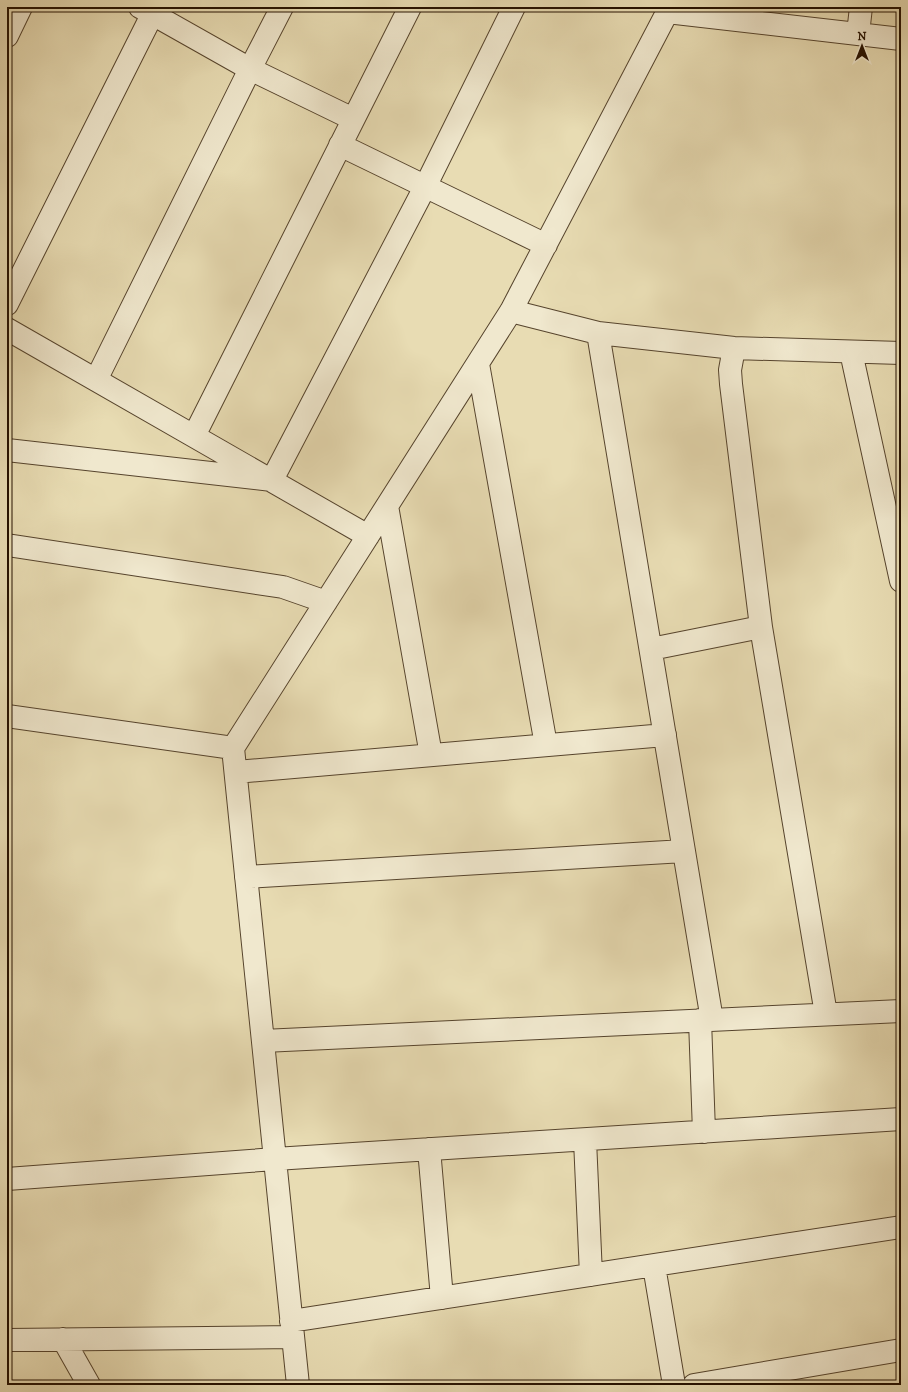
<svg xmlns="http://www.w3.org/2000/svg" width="908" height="1392" font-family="'IM FELL DW Pica',serif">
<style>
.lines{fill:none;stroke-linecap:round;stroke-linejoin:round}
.minor-casing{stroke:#56442d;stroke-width:24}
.minor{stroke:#f0e8ce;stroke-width:22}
</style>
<rect width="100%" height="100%" fill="#e8dcb3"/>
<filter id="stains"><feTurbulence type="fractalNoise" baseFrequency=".005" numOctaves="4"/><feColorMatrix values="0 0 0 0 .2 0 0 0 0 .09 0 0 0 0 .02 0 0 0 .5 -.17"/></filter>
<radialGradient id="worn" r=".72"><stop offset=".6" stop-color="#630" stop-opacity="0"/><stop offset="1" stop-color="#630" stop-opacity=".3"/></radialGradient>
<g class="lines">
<defs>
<path id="minor" d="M 140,7 L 250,69 L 353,119
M 667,12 L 901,39
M 858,34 L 861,7
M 7,36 L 21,7
M 340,145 L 546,245
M 7,304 L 156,7
M 511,311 L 598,333 L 712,1020
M 7,329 L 368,536
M 598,333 L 734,348 L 901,353
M 734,348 L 730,370 L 731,384 L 761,627 L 826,1014
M 851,352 L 901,581
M 478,364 L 546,745
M 96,380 L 250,69 L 282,7
M 194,436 L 410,7
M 7,450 L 272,480 L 426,185 L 514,7
M 387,506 L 431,755
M 7,545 L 283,587 L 326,602
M 651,649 L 761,627
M 7,716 L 233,748 L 511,311 L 670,7
M 233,748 L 298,1385
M 236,772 L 665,735
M 246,877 L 684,851
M 700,1020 L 704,1132
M 263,1041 L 901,1011
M 585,1140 L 591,1275
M 429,1149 L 442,1298
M 7,1179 L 275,1159 L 901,1119
M 654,1266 L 674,1385
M 291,1321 L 901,1227
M 63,1339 L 89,1385
M 7,1340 L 293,1337
M 694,1385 L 901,1350"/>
</defs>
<!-- minor casing -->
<use href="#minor" class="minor-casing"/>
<!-- minor -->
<use href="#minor" class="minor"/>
</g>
<!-- margin -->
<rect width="908" height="1392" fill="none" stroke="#e8dcb3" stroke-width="24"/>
<rect x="8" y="8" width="892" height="1376" fill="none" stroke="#251100" stroke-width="2"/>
<rect x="12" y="12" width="884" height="1368" fill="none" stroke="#251100"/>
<!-- north arrow -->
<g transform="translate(862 46)" stroke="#f0e8ce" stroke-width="3" paint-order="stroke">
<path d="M0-3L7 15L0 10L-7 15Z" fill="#251100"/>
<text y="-6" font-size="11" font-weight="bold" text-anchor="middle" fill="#251100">N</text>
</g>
<rect width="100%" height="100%" filter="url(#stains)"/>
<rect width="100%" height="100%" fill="url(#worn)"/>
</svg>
